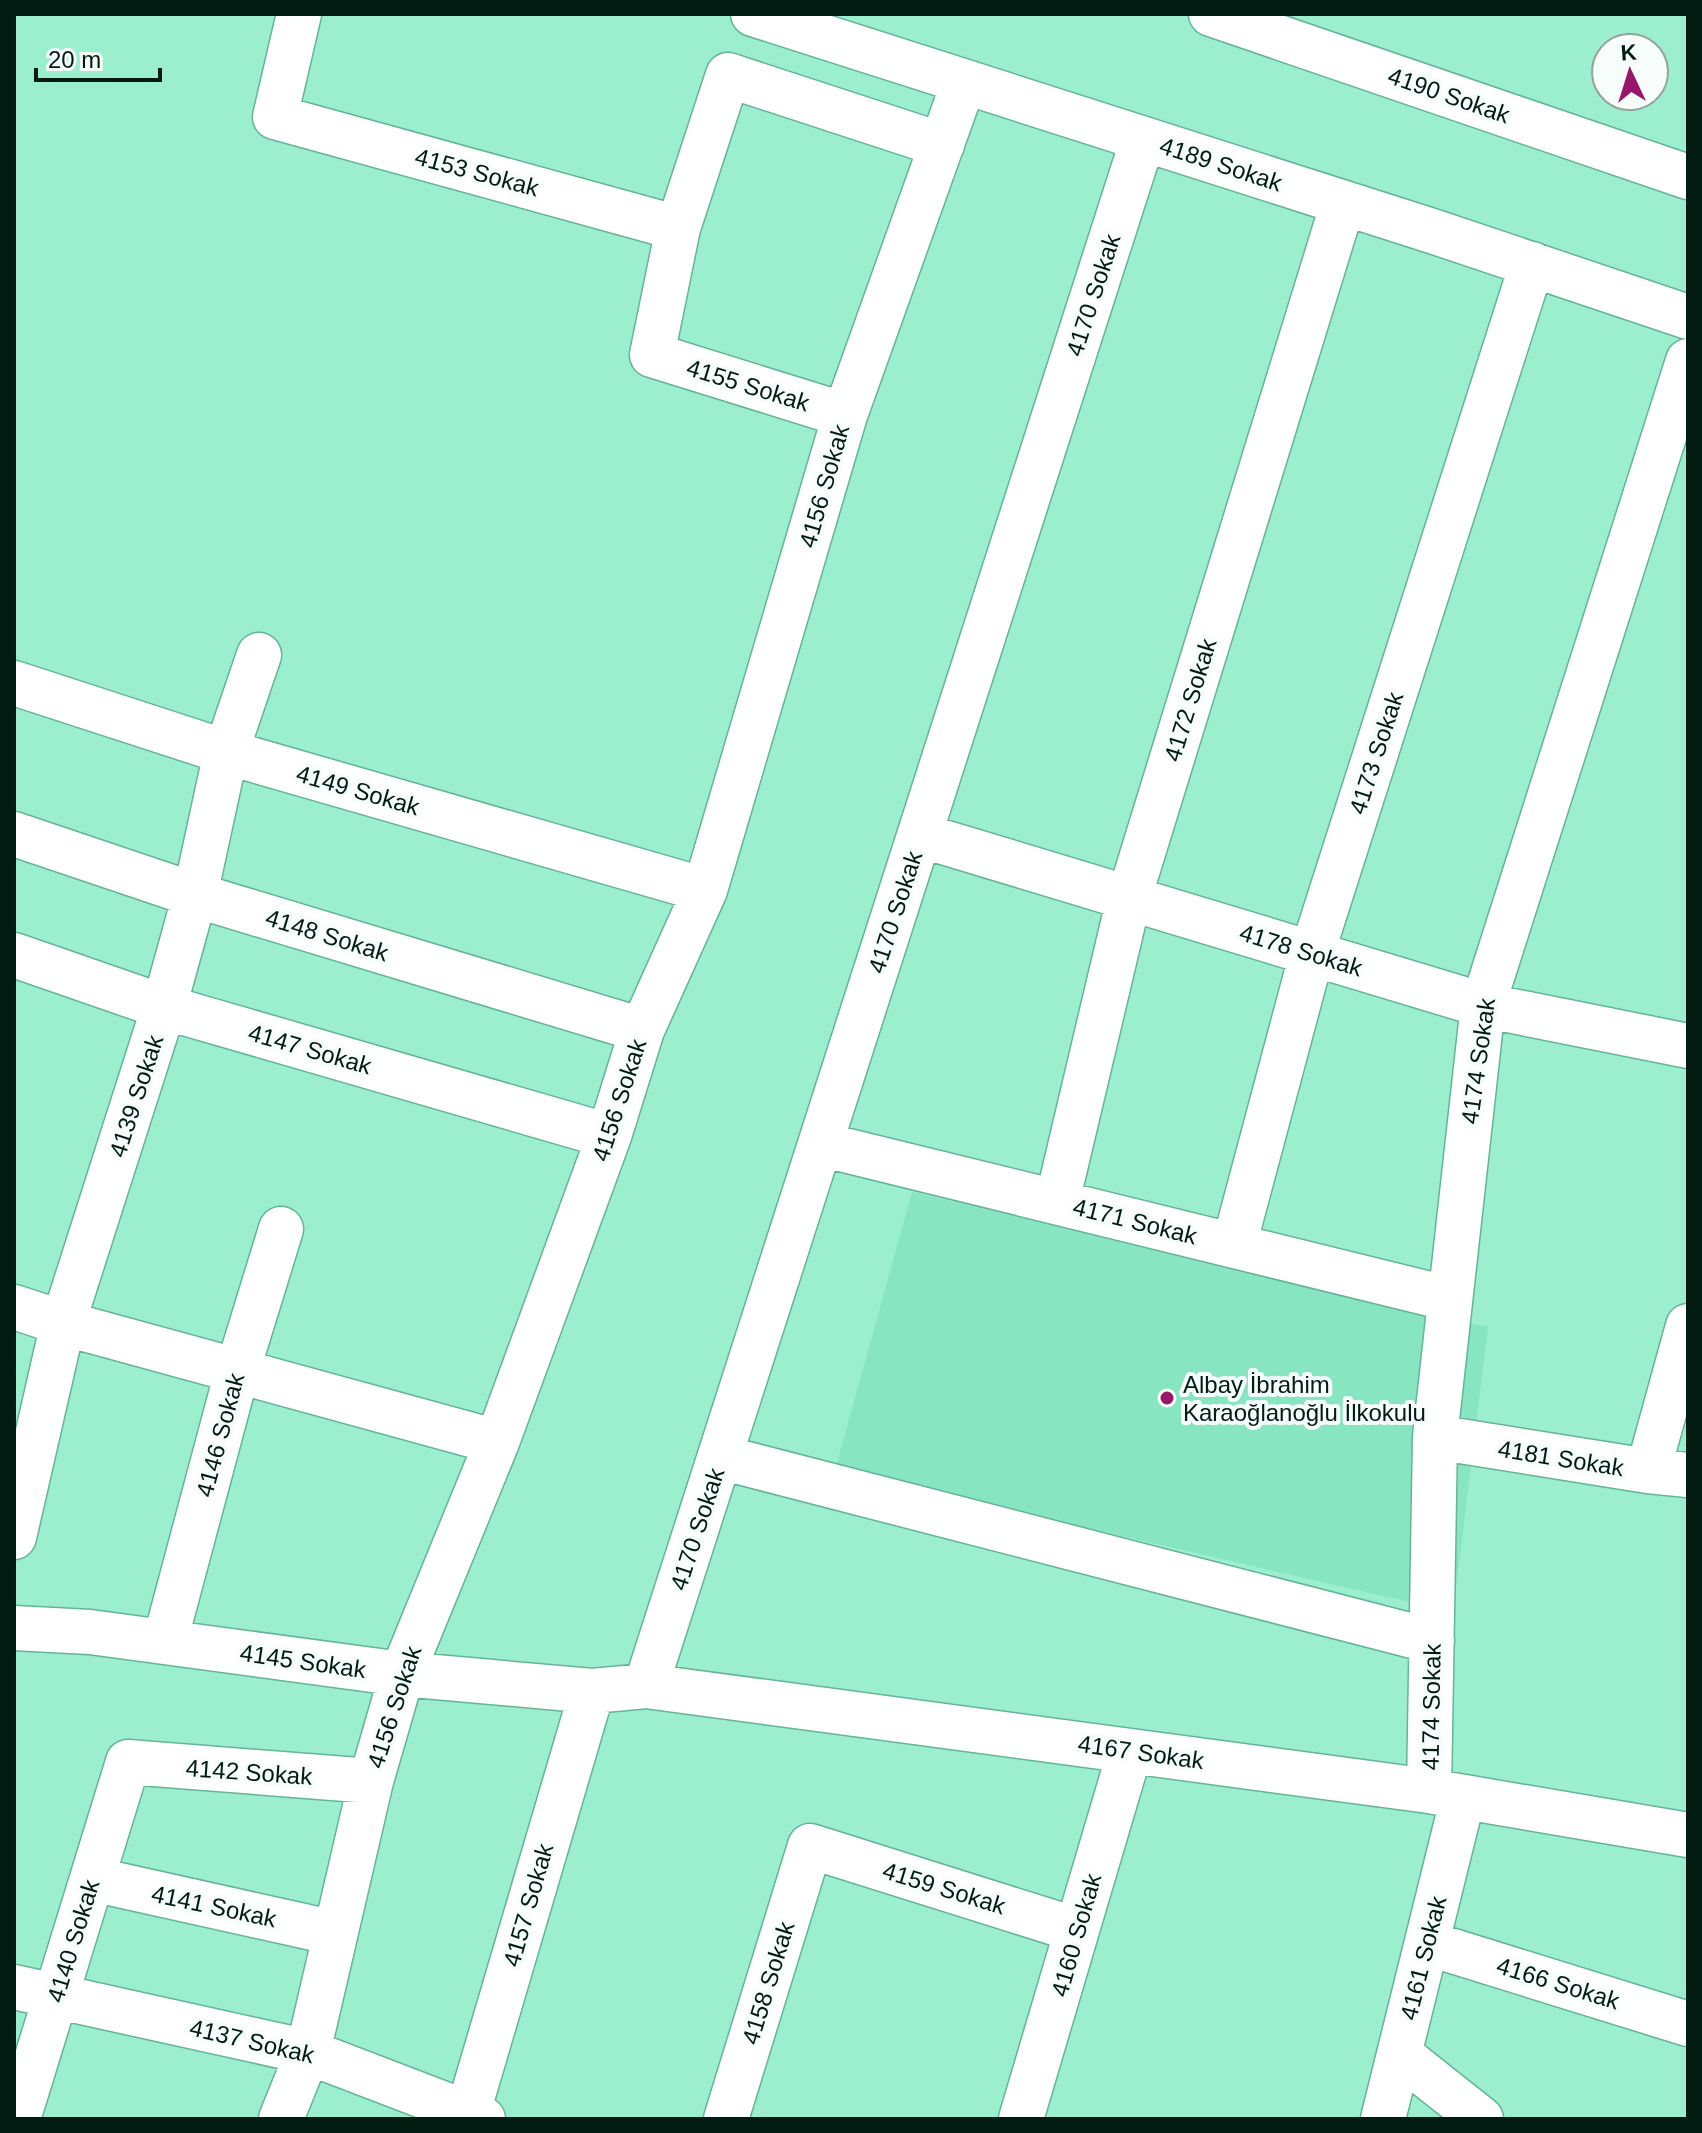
<svg xmlns="http://www.w3.org/2000/svg" width="1702" height="2133" font-family="Arial,sans-serif">
<style>
.built{fill:#88e5c1}
.lines{fill:none;stroke-linecap:round;stroke-linejoin:round}
.minor-casing{stroke:#63b596;stroke-width:47}
.minor{stroke:#fff;stroke-width:44}
.poi-dot{fill:#99166b;stroke:#f6fdfa;stroke-width:3}
.labels{text-anchor:middle;dominant-baseline:central;stroke-width:8;stroke-linejoin:round;paint-order:stroke}
.street-label{font-size:24px;fill:#021c13;stroke:#f6fdfa}
.poi-label{font-size:24px;fill:#021c13;stroke:#f6fdfa;text-anchor:start}
</style>
<rect width="100%" height="100%" fill="#9befce"/>
<!-- built -->
<path class="built" d="M 912,1192 L 1488,1327 L 1453,1612 L 835,1470 Z"/>
<g class="lines">
<defs>
<path id="minor" d="M 299,14 L 275,117 L 678,228
M 753,14 L 1432,231 L 1688,317
M 1211,14 L 1688,177
M 845,415 L 652,355 L 678,228 L 728,75 L 942,145
M 14,683 L 226,752 L 705,890
M 14,834 L 195,895 L 642,1030
M 920,835 L 1483,1005 L 1688,1046
M 14,955 L 164,1007 L 609,1136
M 820,1144 L 1450,1299
M 1057,1202 L 1129,898 L 1343,203
M 1234,1245 L 1312,953 L 1532,264
M 14,1307 L 63,1323 L 497,1442
M 1435,1437 L 1648,1471 L 1688,1475
M 720,1457 L 1432,1641
M 1648,1471 L 1688,1326
M 14,1537 L 63,1323 L 164,1007 L 195,895 L 226,752 L 259,655
M 14,1628 L 90,1632 L 402,1674 L 592,1691 L 646,1686 L 1429,1791 L 1688,1835
M 165,1641 L 237,1372 L 281,1229
M 646,1686 L 1143,139
M 1429,1791 L 1435,1437 L 1483,1005 L 1688,361
M 92,1879 L 335,1933
M 1427,1943 L 1688,2024
M 14,1987 L 308,2052 L 483,2119
M 1399,2054 L 1481,2119
M 18,2119 L 128,1762 L 371,1781
M 281,2119 L 308,2052 L 371,1781 L 402,1674 L 497,1442 L 609,1136 L 642,1030 L 705,890 L 845,415 L 964,82
M 466,2119 L 592,1691
M 726,2119 L 810,1846 L 1077,1930
M 1021,2119 L 1130,1751
M 1383,2119 L 1463,1797"/>
</defs>
<!-- minor casing -->
<use href="#minor" class="minor-casing"/>
<!-- minor -->
<use href="#minor" class="minor"/>
</g>
<!-- markers -->
<circle class="poi-dot" cx="1167" cy="1398" r="8"/>
<g class="labels">
<!-- street labels -->
<g class="street-label">
<text transform="translate(1449 95) rotate(19)">4190 Sokak</text>
<text transform="translate(1221 164) rotate(18)">4189 Sokak</text>
<text transform="translate(477 172) rotate(15)">4153 Sokak</text>
<text transform="translate(1093 295) rotate(-72)">4170 Sokak</text>
<text transform="translate(748 385) rotate(17)">4155 Sokak</text>
<text transform="translate(824 486) rotate(-74)">4156 Sokak</text>
<text transform="translate(1190 700) rotate(-73)">4172 Sokak</text>
<text transform="translate(1376 753) rotate(-72)">4173 Sokak</text>
<text transform="translate(358 790) rotate(16)">4149 Sokak</text>
<text transform="translate(895 912) rotate(-72)">4170 Sokak</text>
<text transform="translate(327 935) rotate(17)">4148 Sokak</text>
<text transform="translate(1301 950) rotate(17)">4178 Sokak</text>
<text transform="translate(310 1049) rotate(16)">4147 Sokak</text>
<text transform="translate(1478 1061) rotate(-82)">4174 Sokak</text>
<text transform="translate(136 1096) rotate(-72)">4139 Sokak</text>
<text transform="translate(619 1100) rotate(-72)">4156 Sokak</text>
<text transform="translate(1135 1221) rotate(14)">4171 Sokak</text>
<text transform="translate(220 1435) rotate(-75)">4146 Sokak</text>
<text transform="translate(1561 1458) rotate(9)">4181 Sokak</text>
<text transform="translate(697 1529) rotate(-72)">4170 Sokak</text>
<text transform="translate(303 1661) rotate(8)">4145 Sokak</text>
<text transform="translate(394 1707) rotate(-72)">4156 Sokak</text>
<text transform="translate(1431 1707) rotate(-89)">4174 Sokak</text>
<text transform="translate(1141 1752) rotate(8)">4167 Sokak</text>
<text transform="translate(249 1772) rotate(4)">4142 Sokak</text>
<text transform="translate(944 1888) rotate(17)">4159 Sokak</text>
<text transform="translate(528 1905) rotate(-74)">4157 Sokak</text>
<text transform="translate(214 1906) rotate(12)">4141 Sokak</text>
<text transform="translate(1076 1935) rotate(-74)">4160 Sokak</text>
<text transform="translate(73 1941) rotate(-73)">4140 Sokak</text>
<text transform="translate(1423 1958) rotate(-76)">4161 Sokak</text>
<text transform="translate(768 1983) rotate(-73)">4158 Sokak</text>
<text transform="translate(1558 1983) rotate(17)">4166 Sokak</text>
<text transform="translate(252 2041) rotate(13)">4137 Sokak</text>
</g>
<!-- poi labels -->
<g class="poi-label">
<text x="1183" y="1384">Albay İbrahim<tspan x="1183" dy="28">Karaoğlanoğlu İlkokulu</tspan></text>
</g>
</g>
<!-- border -->
<rect width="1702" height="2133" fill="none" stroke="#021c13" stroke-width="32"/>
<!-- north arrow -->
<g transform="translate(1630 72) rotate(356)"><circle r="38" fill="#f6fdfa" stroke="#94a39e" stroke-width="2"/>
<path d="M0-6L14 30L0 20L-14 30Z" fill="#99166b"/>
<text y="-12" font-size="22" font-weight="bold" text-anchor="middle" fill="#021c13">K</text>
</g>
<!-- scale -->
<path d="M36 68v12h124v-12" fill="none" stroke="#021c13" stroke-width="4"/>
<text x="48" y="68" font-size="24" fill="#021c13" stroke="#f6fdfa" stroke-width="6" paint-order="stroke">20 m</text>
</svg>
